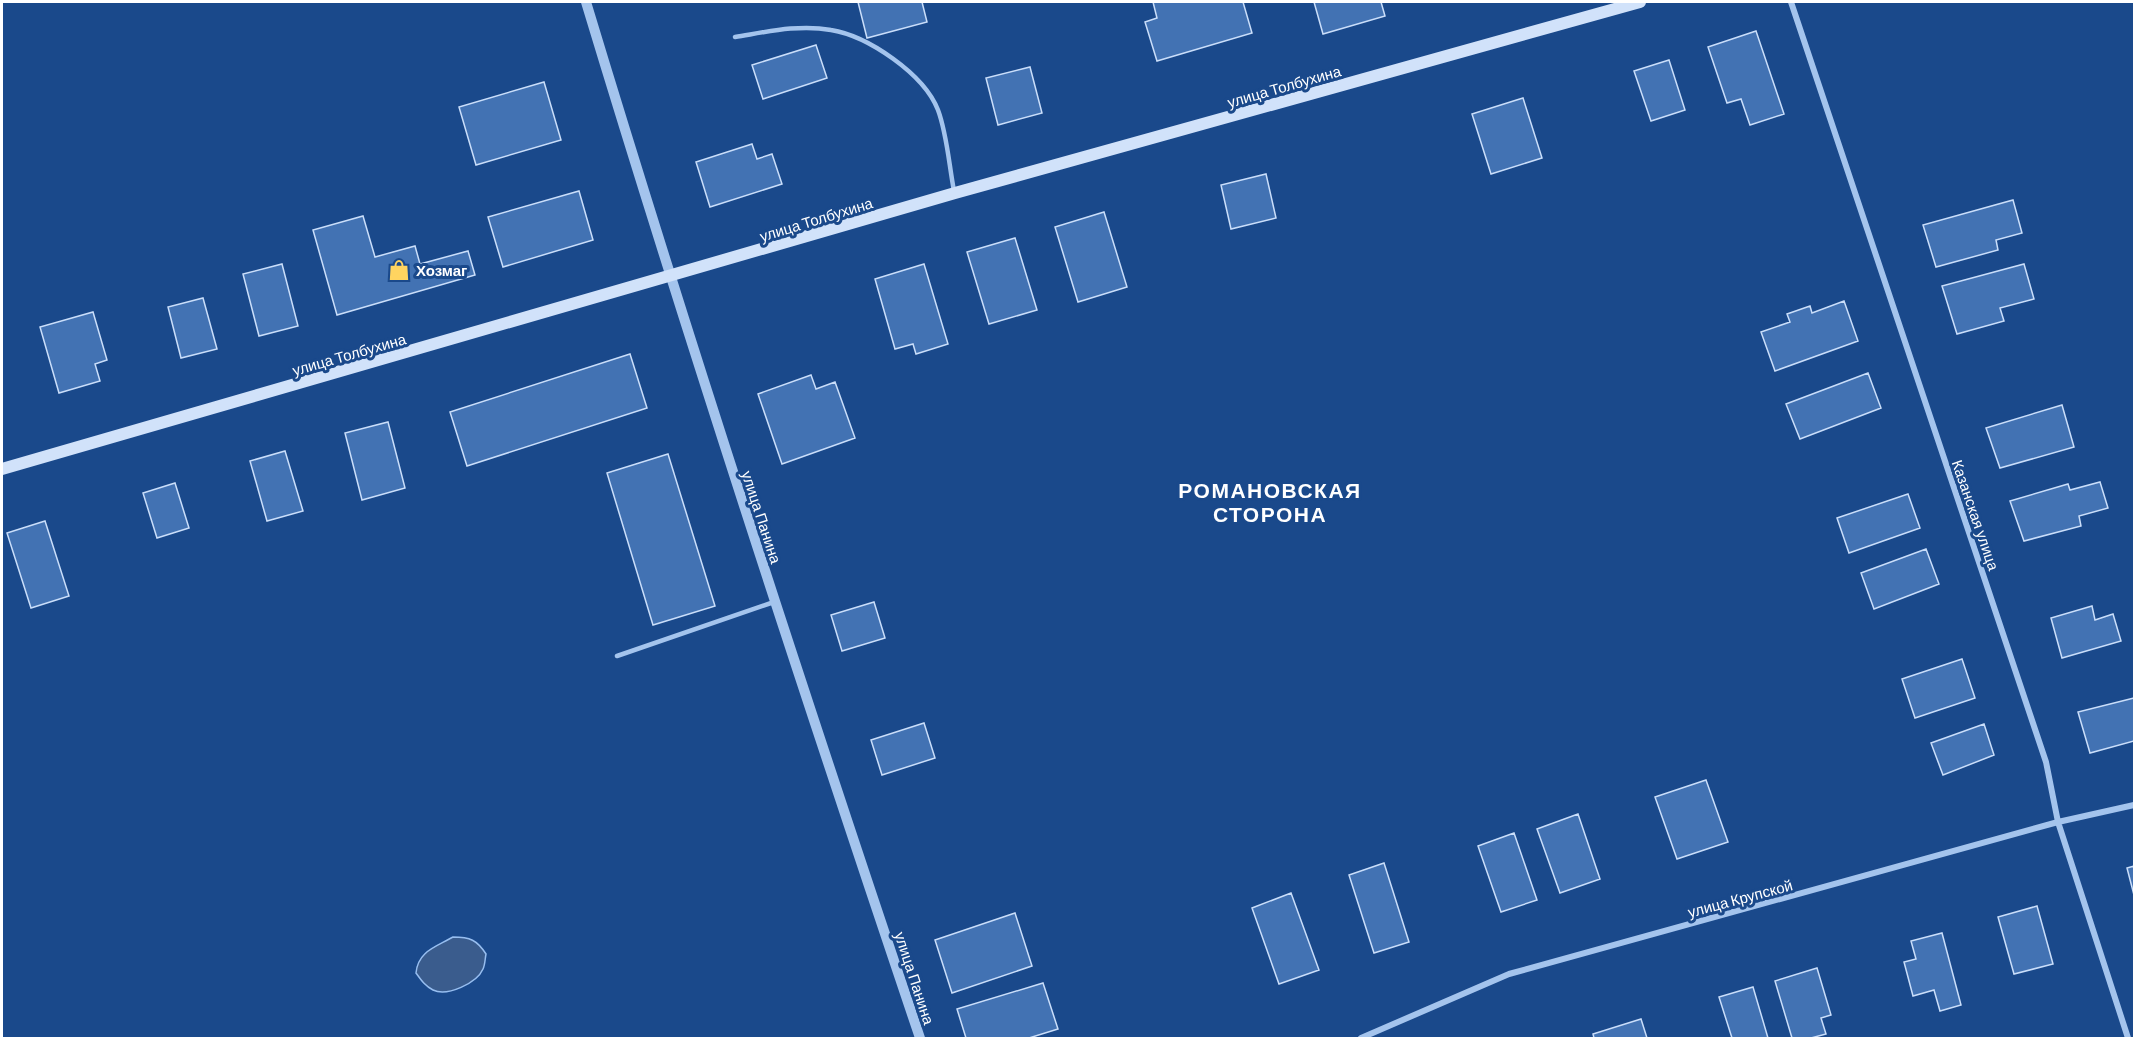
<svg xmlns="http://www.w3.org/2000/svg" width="2136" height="1040" font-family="Barlow,sans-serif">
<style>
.water{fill:#3a5c8d;stroke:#97bef0;stroke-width:1.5}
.building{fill:#4272b3;stroke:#cadefa;stroke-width:1.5}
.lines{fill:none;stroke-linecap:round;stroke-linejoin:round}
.service{stroke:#a4c4ed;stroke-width:4.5}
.minor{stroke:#a4c4ed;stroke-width:6}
.tertiary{stroke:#a4c4ed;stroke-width:10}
.secondary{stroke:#d1e2fa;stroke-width:12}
.labels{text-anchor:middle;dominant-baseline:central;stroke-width:6;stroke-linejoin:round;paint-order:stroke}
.street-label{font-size:15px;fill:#fff;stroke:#1a498b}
.poi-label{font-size:15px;font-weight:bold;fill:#fff;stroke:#1a498b;text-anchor:start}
.district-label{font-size:21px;font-weight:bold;letter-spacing:1.5px;fill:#fff;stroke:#1a498b}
</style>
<rect width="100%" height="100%" fill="#1a498b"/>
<!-- water -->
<path class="water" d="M 453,937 C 470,937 477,940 486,954 C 485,959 485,965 483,969 C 477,983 447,997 433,990 C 425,986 421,980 416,973 C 418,951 436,947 453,937 Z"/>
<!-- building -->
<path class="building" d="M 858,2 L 922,2 L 927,22 L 867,38 Z
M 1153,2 L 1243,2 L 1252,33 L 1157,61 L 1145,22 L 1157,18 Z
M 1314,2 L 1381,2 L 1385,16 L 1323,34 Z
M 1756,31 L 1784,114 L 1750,125 L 1741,99 L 1727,103 L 1708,47 Z
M 816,45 L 827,78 L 763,99 L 752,65 Z
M 1669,60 L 1685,110 L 1651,121 L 1634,71 Z
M 1030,67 L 1042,113 L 998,125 L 986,78 Z
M 544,82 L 561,140 L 476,165 L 459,107 Z
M 1523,98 L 1542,158 L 1491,174 L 1472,114 Z
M 752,144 L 757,159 L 772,154 L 782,184 L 710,207 L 696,162 Z
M 1266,174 L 1276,218 L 1231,229 L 1221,185 Z
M 579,191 L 593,240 L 503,267 L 488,217 Z
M 2013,200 L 2022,233 L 1996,240 L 1998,250 L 1936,267 L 1923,225 Z
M 1104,212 L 1127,287 L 1078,302 L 1055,227 Z
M 363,216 L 375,257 L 415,246 L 420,264 L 468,251 L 475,275 L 337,315 L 313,230 Z
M 1015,238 L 1037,310 L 989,324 L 967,252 Z
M 282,264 L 298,326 L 259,336 L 243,274 Z
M 924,264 L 948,344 L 916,354 L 913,344 L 895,349 L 875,279 Z
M 2024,264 L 2034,299 L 2000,308 L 2004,321 L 1957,334 L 1942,286 Z
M 203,298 L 217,349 L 181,358 L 168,307 Z
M 1844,301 L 1858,341 L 1775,371 L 1761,332 L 1790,322 L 1787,314 L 1810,306 L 1812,313 Z
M 93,312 L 107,360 L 95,364 L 100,381 L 59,393 L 40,327 Z
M 630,354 L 647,408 L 467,466 L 450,412 Z
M 1868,373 L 1881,408 L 1800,439 L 1786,404 Z
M 811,375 L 816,389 L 835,382 L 855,438 L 782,464 L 758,394 Z
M 2062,405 L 2074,447 L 2000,468 L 1986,428 Z
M 388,422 L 405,488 L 362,500 L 345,433 Z
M 285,451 L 303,511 L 267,521 L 250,461 Z
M 668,454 L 715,606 L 653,625 L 607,473 Z
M 2100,482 L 2108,508 L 2079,516 L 2081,526 L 2024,541 L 2010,501 L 2068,484 L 2070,490 Z
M 175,483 L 189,528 L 157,538 L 143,493 Z
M 1908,494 L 1920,528 L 1849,553 L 1837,518 Z
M 45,521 L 69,596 L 31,608 L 7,533 Z
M 1926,549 L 1939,584 L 1874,609 L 1861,573 Z
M 874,602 L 885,638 L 842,651 L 831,615 Z
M 2092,606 L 2095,620 L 2113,614 L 2121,641 L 2062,658 L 2051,618 Z
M 1962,659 L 1975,698 L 1915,718 L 1902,679 Z
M 2134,698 L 2134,741 L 2090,753 L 2078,712 Z
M 924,723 L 935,758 L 882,775 L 871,740 Z
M 1984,724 L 1994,755 L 1943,775 L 1931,743 Z
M 1706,780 L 1728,842 L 1677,859 L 1655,797 Z
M 1578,814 L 1600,879 L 1560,893 L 1537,829 Z
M 1514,833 L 1537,900 L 1501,912 L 1478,846 Z
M 1384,863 L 1409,942 L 1374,953 L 1349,875 Z
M 2134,866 L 2134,895 L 2127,868 Z
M 1291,893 L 1319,970 L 1279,984 L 1252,908 Z
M 2037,906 L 2053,964 L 2014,974 L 1998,917 Z
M 1015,913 L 1032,966 L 952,993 L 935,940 Z
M 1942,933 L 1961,1005 L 1940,1011 L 1934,990 L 1913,996 L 1904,962 L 1916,959 L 1911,941 Z
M 1817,968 L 1831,1015 L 1821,1018 L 1826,1034 L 1811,1038 L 1792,1038 L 1775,981 Z
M 1043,983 L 1058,1029 L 1029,1038 L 966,1038 L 957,1009 Z
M 1753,987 L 1768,1038 L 1732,1038 L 1719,997 Z
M 1641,1019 L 1647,1038 L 1594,1038 L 1593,1034 Z"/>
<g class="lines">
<!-- service -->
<path class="service" d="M 735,37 C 766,32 799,24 831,30 C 868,36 924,74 938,110 C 947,134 949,165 954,191
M 617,656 L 774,602"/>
<!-- minor -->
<path class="minor" d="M 1791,2 L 2046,762 L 2058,822 L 2128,1038
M 1361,1038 L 1509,974 L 2058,822 L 2134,805"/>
<!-- tertiary -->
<path class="tertiary" d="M 586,2 C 691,349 804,694 920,1038"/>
<!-- secondary -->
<path class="secondary" d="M 2,469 L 955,193 L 1640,2"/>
</g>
<!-- icons -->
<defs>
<symbol id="shop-bare" viewBox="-9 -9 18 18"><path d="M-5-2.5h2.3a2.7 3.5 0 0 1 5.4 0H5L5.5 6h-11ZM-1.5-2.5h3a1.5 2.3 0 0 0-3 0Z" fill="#ffd460" stroke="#1a498b" stroke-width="2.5" paint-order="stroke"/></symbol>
</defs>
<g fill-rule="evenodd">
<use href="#shop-bare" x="384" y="255" width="30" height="30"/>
</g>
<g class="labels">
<!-- street labels -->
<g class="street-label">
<text transform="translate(1284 86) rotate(-16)">улица Толбухина</text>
<text transform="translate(816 219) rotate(-17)">улица Толбухина</text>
<text transform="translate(349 354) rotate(-16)">улица Толбухина</text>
<text transform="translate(1976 515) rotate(71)">Казанская улица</text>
<text transform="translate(762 517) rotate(72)">улица Панина</text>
<text transform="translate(1740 898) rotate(-15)">улица Крупской</text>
<text transform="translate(915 978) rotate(72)">улица Панина</text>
</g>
<!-- poi labels -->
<g class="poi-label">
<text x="416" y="270">Хозмаг</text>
</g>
<!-- district labels -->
<g class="district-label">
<text x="1270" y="489">РОМАНОВСКАЯ<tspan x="1270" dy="24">СТОРОНА</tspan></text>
</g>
</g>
<!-- border -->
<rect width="2136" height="1040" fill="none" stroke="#ffffff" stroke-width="6"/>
</svg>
